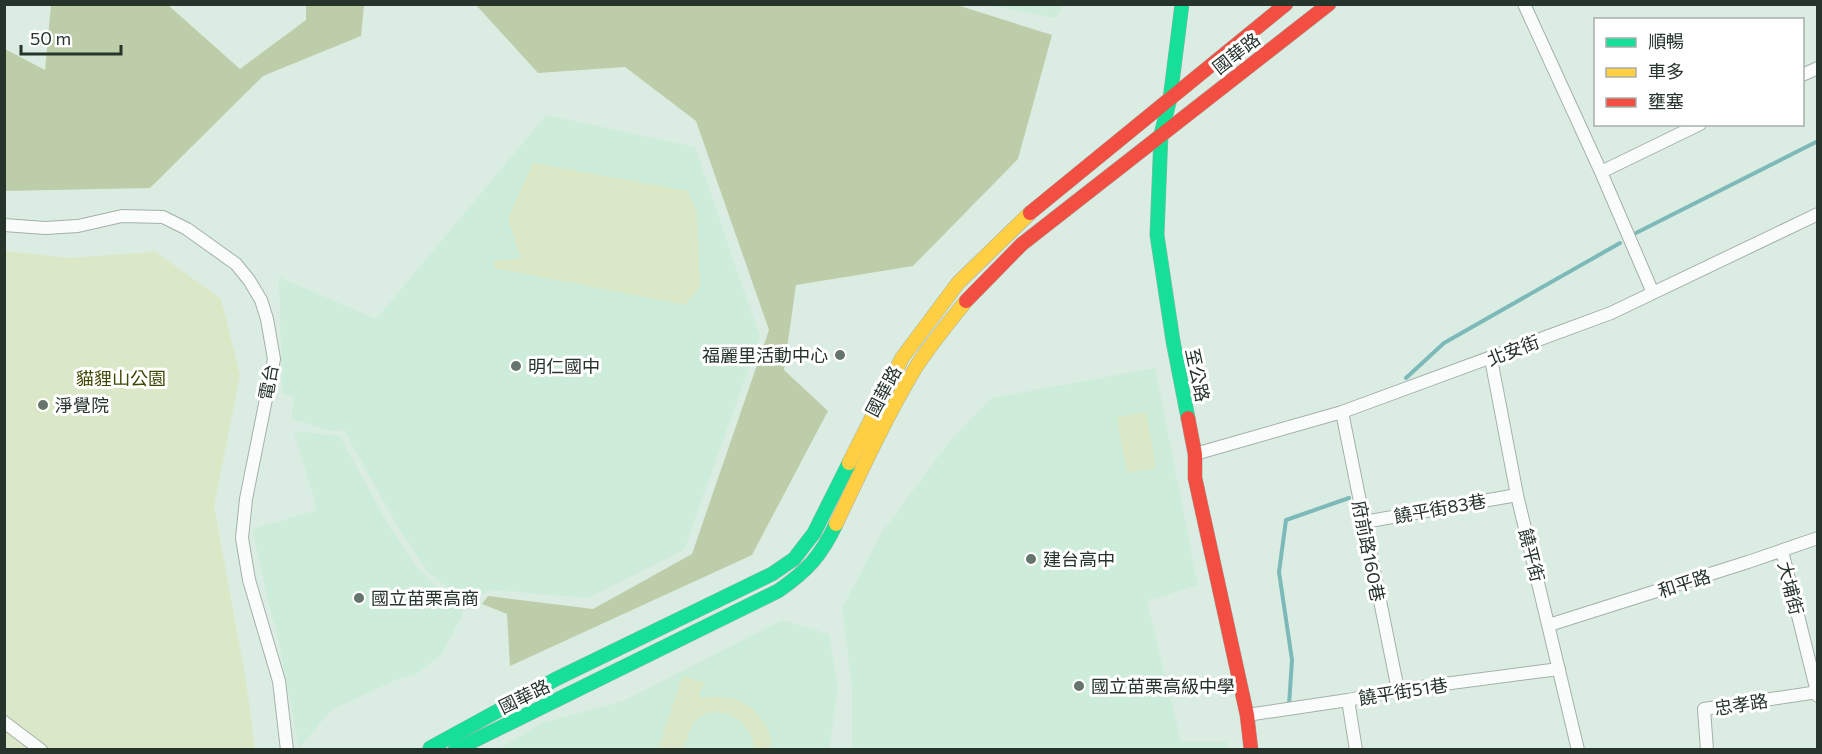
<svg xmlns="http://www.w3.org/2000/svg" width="1822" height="754" font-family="Commissioner,'Noto Sans TC',sans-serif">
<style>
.built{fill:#cdecd9}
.green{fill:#dae8c7}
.forest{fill:#becda9}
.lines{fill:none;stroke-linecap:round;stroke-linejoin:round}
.stream{stroke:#7db9b9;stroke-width:4}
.street-casing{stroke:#a3b1a9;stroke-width:14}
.fast-casing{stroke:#a3b1a9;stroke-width:15}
.slow-casing{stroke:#a3b1a9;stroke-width:15}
.jam-casing{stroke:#a3b1a9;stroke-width:15}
.street{stroke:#fafcfb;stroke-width:12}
.fast{stroke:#16e098;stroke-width:14}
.slow{stroke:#ffcf43;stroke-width:14}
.jam{stroke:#f24e42;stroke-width:14}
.poi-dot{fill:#65756c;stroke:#fff;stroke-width:2}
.labels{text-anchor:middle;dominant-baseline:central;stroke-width:6;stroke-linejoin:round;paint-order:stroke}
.street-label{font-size:18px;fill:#26342c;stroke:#fff}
.poi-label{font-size:18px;fill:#26342c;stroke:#fff;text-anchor:start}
.park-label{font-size:18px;fill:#3f4702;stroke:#fff}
</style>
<rect width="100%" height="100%" fill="#dbede2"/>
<!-- built -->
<path class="built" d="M 987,5 L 1063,5 L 1056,18 Z
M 546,115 L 695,147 L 760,337 L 684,550 L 588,598 L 493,590 L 464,601 L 428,572 L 396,524 L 344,430 L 331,431 L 291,419 L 294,397 L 282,394 L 279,277 L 376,319 Z
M 1155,368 L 1198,585 L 1147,601 L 1181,742 L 1228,742 L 1229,749 L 852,749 L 852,688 L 842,608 L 882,532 L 949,442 L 991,398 Z
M 294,431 L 340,436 L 385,519 L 417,568 L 438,589 L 464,608 L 461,618 L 441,655 L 416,674 L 396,680 L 331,710 L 299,748 L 276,628 L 272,618 L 252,529 L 317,510 Z
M 782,620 L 829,634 L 838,688 L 829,749 L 497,750 L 542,723 L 623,701 Z"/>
<!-- green -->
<path class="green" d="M 533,163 L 688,191 L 697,213 L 700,286 L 686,305 L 495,268 L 494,260 L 521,259 L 508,218 Z
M 5,251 L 68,258 L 156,252 L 221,299 L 240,375 L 214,506 L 246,681 L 255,749 L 5,750 Z
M 1146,412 L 1156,468 L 1127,473 L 1117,417 Z
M 684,676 L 704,683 L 699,696 L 702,698 C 730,693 757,703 768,731 C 771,738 772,743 769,749 L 754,749 C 753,716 708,698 692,726 C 688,733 686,742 684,749 L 658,749 L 680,683 Z"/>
<!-- forest -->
<path class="forest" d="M 51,5 L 168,5 L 240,69 L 306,20 L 306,5 L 364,5 L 361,36 L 263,76 L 150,188 L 5,191 L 5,49 L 45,70 Z
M 476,5 L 957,5 L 1052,35 L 1018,159 L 913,266 L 796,285 L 784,370 L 828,411 L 752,555 L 510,666 L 507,614 L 482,604 L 488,596 L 593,609 L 692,554 L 769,330 L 696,121 L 625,67 L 538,73 Z"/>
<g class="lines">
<!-- stream -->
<path class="stream" d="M 1636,233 L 1818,141
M 1406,378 L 1444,343 L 1620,243
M 1289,705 L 1292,660 L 1279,572 L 1286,520 L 1349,498"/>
<defs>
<path id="street" d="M 1524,4 L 1601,172 L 1653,293
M 1802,75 L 1818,68
M 1601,172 L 1700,124
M 4,225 L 45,228 L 78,226 L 122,216 L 163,217 L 187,229 L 236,264 L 249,280 L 261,300 L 267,319 L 274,359 L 246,499 L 242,538 L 249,580 L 279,681 L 287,750
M 1491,359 L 1517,495 L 1578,750
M 1342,412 L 1398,690
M 1195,454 L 1342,412 L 1611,313 L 1818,214
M 1364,522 L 1517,495
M 1782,551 L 1818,696
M 1549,625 L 1748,562 L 1818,538
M 1348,700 L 1356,750
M 1247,715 L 1348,700 L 1398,690 L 1559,669
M 4,722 L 41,750
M 1707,750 L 1704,709 L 1818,692"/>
<path id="fast" d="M 1182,4 L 1170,99 L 1161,134 L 1157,235 L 1173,341 L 1188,418
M 430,748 L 556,679 L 772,574 L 794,559 L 814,533 L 849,463
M 455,750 L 778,591 C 807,571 821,556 836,524"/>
<path id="slow" d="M 849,463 L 902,358 L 958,283 L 1030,213
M 836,524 C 861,471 886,417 916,367 C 931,344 949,322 966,301"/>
<path id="jam" d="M 1030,213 L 1286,4
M 966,301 L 1022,244 L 1329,4
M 1188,418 L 1195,454 L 1195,478 L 1247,715 L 1251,750"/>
</defs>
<!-- street casing -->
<use href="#street" class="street-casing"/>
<!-- fast casing -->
<use href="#fast" class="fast-casing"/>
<!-- slow casing -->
<use href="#slow" class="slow-casing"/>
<!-- jam casing -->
<use href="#jam" class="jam-casing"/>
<!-- street -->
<use href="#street" class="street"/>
<!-- fast -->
<use href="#fast" class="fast"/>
<!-- slow -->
<use href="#slow" class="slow"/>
<!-- jam -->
<use href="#jam" class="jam"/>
</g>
<!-- markers -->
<g class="poi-dot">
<circle cx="840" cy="355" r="6"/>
<circle cx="516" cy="366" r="6"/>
<circle cx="43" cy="405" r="6"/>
<circle cx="1031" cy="559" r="6"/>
<circle cx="359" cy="598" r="6"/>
<circle cx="1079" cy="686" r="6"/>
</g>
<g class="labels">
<!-- street labels -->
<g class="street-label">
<text transform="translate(1236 53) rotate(-38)">國華路</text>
<text transform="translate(1513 350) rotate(-21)">北安街</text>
<text transform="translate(1198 375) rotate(78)">至公路</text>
<text transform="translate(268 382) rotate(-80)">電台</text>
<text transform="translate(883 391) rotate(-62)">國華路</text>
<text transform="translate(1440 508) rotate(-10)">饒平街83巷</text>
<text transform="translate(1369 551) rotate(79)">府前路160巷</text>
<text transform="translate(1532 555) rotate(76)">饒平街</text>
<text transform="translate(1684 583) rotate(-18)">和平路</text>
<text transform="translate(1791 588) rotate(76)">大埔街</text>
<text transform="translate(1403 691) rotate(-9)">饒平街51巷</text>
<text transform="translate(524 696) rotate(-26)">國華路</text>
<text transform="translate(1741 704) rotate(-9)">忠孝路</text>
</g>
<!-- poi labels -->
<g class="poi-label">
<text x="828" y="355" text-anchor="end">福麗里活動中心</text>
<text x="528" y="366">明仁國中</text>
<text x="55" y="405">淨覺院</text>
<text x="1043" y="559">建台高中</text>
<text x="371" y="598">國立苗栗高商</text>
<text x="1091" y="686">國立苗栗高級中學</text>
</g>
<!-- park labels -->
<g class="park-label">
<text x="121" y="378">貓貍山公園</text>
</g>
</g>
<!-- border -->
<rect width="1822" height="754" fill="none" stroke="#26342c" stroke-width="12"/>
<!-- legend -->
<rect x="1594" y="18" width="210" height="108" fill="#ffffff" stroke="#a8aeab" stroke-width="1.5"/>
<rect x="1606" y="38" width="30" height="9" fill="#16e098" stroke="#a8aeab" stroke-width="1.5"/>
<text x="1648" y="48" font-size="18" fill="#26342c">順暢</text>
<rect x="1606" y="68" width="30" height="9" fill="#ffcf43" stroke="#a8aeab" stroke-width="1.5"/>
<text x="1648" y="78" font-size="18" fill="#26342c">車多</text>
<rect x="1606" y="98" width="30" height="9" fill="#f24e42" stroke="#a8aeab" stroke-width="1.5"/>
<text x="1648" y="108" font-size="18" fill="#26342c">壅塞</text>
<!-- scale -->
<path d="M21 45v9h100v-9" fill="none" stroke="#26342c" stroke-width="3"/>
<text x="30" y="45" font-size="18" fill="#26342c" stroke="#ffffff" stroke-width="4.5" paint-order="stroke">50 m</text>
</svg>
